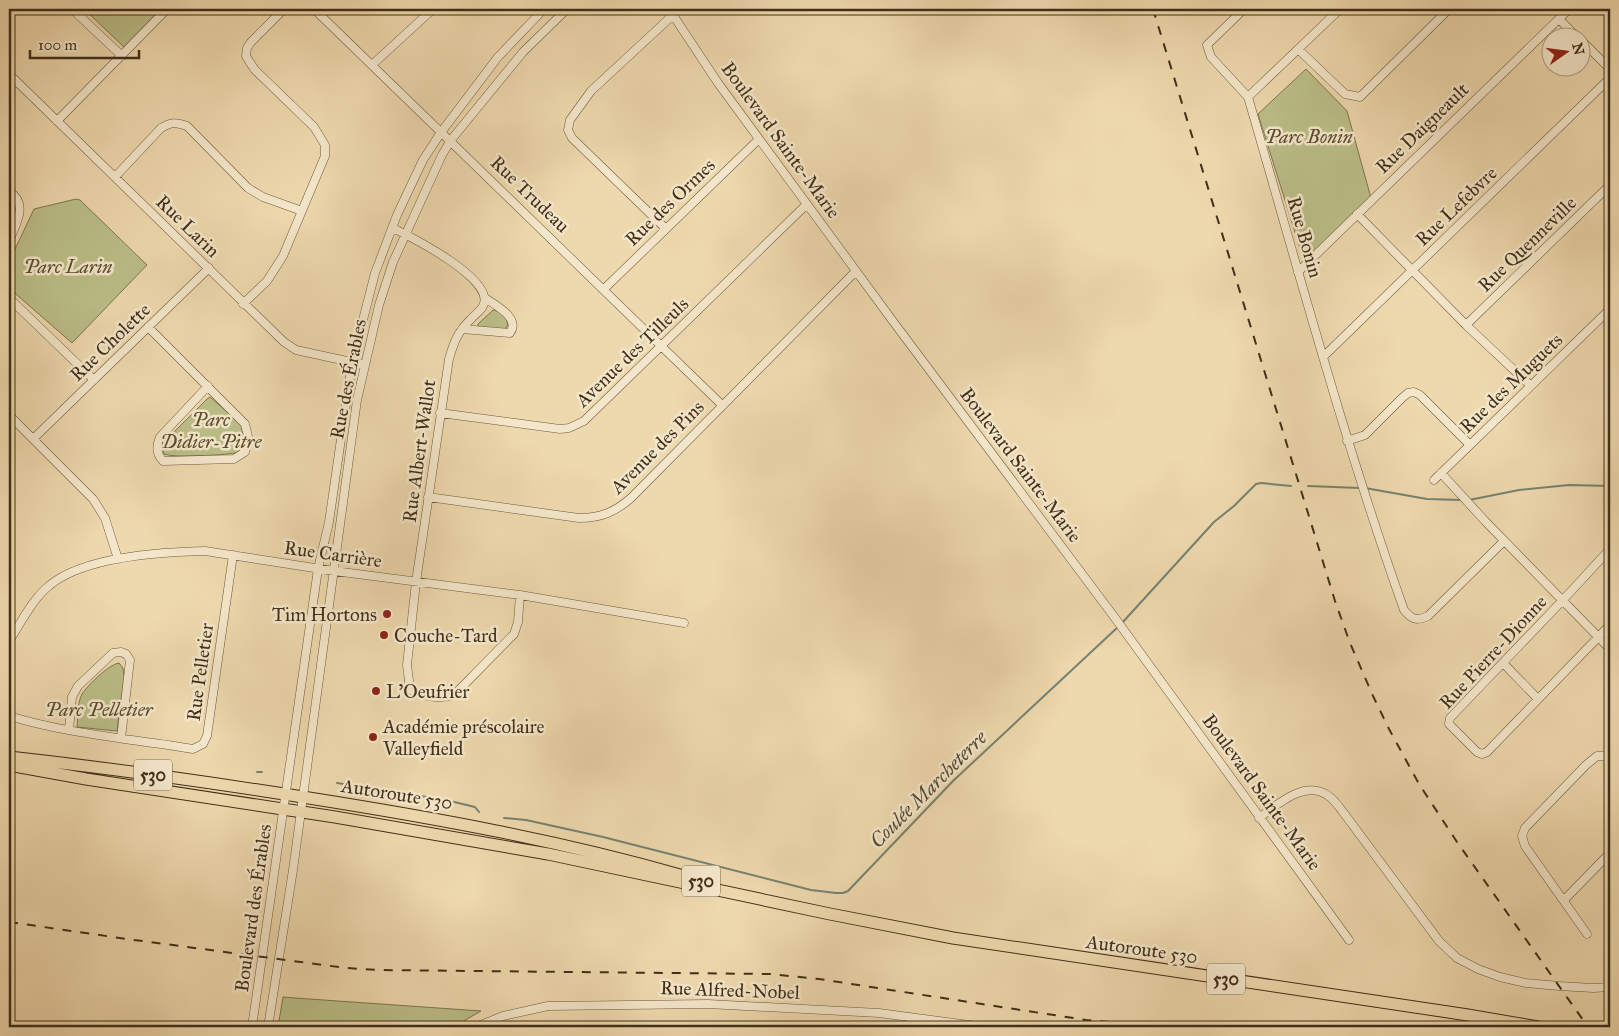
<svg xmlns="http://www.w3.org/2000/svg" width="1619" height="1036" font-family="'IM FELL Great Primer',serif">
<style>
.green{fill:#bbbe88;stroke:#7e7650}
.lines{fill:none;stroke-linecap:round;stroke-linejoin:round}
.stream{stroke:#758272;stroke-width:2}
.minor-casing{stroke:#6c593d;stroke-width:9}
.highway-casing{stroke:#402f18;stroke-width:13}
.minor{stroke:#f4e6ca;stroke-width:8}
.highway{stroke:#eed8ad;stroke-width:11}
.rail{stroke:#402f18;stroke-width:2;stroke-dasharray:9 9;stroke-linecap:butt}
.poi-dot{fill:#8f2418;stroke:#f4e6ca;stroke-width:2}
.labels{text-anchor:middle;dominant-baseline:central;stroke-width:5;stroke-linejoin:round;paint-order:stroke}
.shield{fill:#f4e6ca;stroke:#76664d;stroke-width:1}
.shield-label{font-size:18px;font-weight:bold;fill:#402f18}
.street-label{font-size:19px;fill:#402f18;stroke:#f4e6ca}
.park-label{font-size:19px;font-style:italic;fill:#594c2e;stroke:#f4e6ca}
.poi-label{font-size:19px;fill:#402f18;stroke:#f4e6ca;text-anchor:start}
.water-label{font-size:20px;font-style:italic;fill:#524b36;stroke:#f4e6ca}
</style>
<rect width="100%" height="100%" fill="#eed8ad"/>
<filter id="stains"><feTurbulence type="fractalNoise" baseFrequency=".004" numOctaves="4"/><feColorMatrix values="0 0 0 0 .2 0 0 0 0 .09 0 0 0 0 .02 0 0 0 .5 -.17"/></filter>
<radialGradient id="worn" r=".72"><stop offset=".6" stop-color="#630" stop-opacity="0"/><stop offset="1" stop-color="#630" stop-opacity=".3"/></radialGradient>
<!-- green -->
<path class="green" d="M 84,9 L 161,9 L 124,47 Z
M 1306,69 L 1347,111 L 1371,198 L 1304,261 L 1258,114 Z
M 76,199 L 80,200 L 147,265 L 72,343 L 9,288 L 9,262 L 34,209 Z
M 493,310 C 501,311 510,318 507,327 L 502,330 L 478,328 L 478,324 Z
M 210,397 L 241,424 L 244,440 L 242,449 C 239,451 239,452 235,453 C 224,455 173,458 164,454 L 161,445 L 207,399 Z
M 119,663 L 123,668 L 124,677 L 117,731 L 77,727 C 78,717 77,704 82,694 C 88,685 108,665 119,663 Z
M 283,997 L 295,998 L 481,1011 L 453,1027 L 278,1027 Z"/>
<g class="lines">
<!-- stream -->
<path class="stream" d="M 1308,486 L 1360,488
M 1365,488 L 1427,499 L 1462,500
M 1469,500 L 1519,490 L 1569,485 L 1610,486
M 1122,623 L 1214,522 L 1234,506 L 1256,484 L 1261,483 L 1291,486
M 257,772 L 262,772
M 337,783 L 446,800 L 475,807 L 479,812
M 504,818 L 526,820 L 603,837 L 811,890 L 836,893 L 843,893 L 848,891 L 953,781 L 1119,626"/>
<defs>
<path id="minor" d="M 72,9 L 122,56
M 314,9 L 722,405
M 669,9 L 718,83 L 892,320 L 1115,618 L 1349,940
M 1244,9 L 1207,45 L 1211,57 L 1248,97 C 1298,269 1344,441 1404,610 C 1412,620 1417,621 1428,616 L 1504,541
M 1559,19 L 1578,38
M 1582,41 L 1610,69
M 1298,49 L 1345,94 L 1360,97 L 1449,9
M 373,64 L 433,9
M 9,74 L 284,342 L 296,350 L 365,365
M 1248,97 L 1340,9
M 57,121 L 167,9
M 115,177 L 161,128 C 171,122 176,122 187,126 L 248,188 L 263,197 L 302,211
M 9,191 C 29,204 16,224 9,241
M 1357,214 L 1466,325 L 1531,386
M 393,228 C 411,237 497,280 483,306 C 481,311 474,315 470,320 C 457,333 454,342 449,359 L 416,582 L 407,665 L 410,689 C 419,697 443,699 454,695 L 514,634 L 518,622 L 520,595
M 666,229 L 572,138 L 568,130 L 570,120 L 591,91 L 673,15
M 1298,272 L 1569,9
M 604,289 L 759,139
M 9,298 L 94,380
M 243,304 L 267,281 L 283,256 L 325,156 L 325,145 L 314,127 L 255,70 L 249,61 L 246,56 L 247,48 L 251,42 L 284,9
M 1466,325 L 1610,185
M 148,327 L 245,424 L 248,436 L 245,452 L 234,459 L 163,461 C 156,454 156,446 160,437 L 208,386
M 462,329 L 510,333 C 521,318 495,305 485,298
M 1323,357 L 1610,78
M 440,413 L 560,429 L 569,428 L 584,421 L 807,204
M 9,415 L 93,499 L 105,518 L 118,559
M 33,439 L 209,268
M 1347,441 L 1365,435 L 1402,398 L 1408,393 L 1414,392 L 1420,395 L 1470,445
M 1441,473 L 1485,521 L 1610,649
M 1434,480 L 1610,309
M 428,497 L 579,518 C 601,518 615,512 631,498 L 856,271
M 1610,549 L 1562,601 L 1450,718 L 1449,724 L 1477,752 L 1482,754 L 1487,752 L 1610,625
M 9,641 C 21,623 32,599 50,585 C 84,557 161,552 205,551 L 334,571 L 520,595 L 684,623
M 1503,663 L 1538,699
M 9,716 C 68,734 132,739 193,749 L 203,744 L 207,736 L 233,555
M 69,730 L 72,697 L 78,686 L 113,653 L 121,652 L 126,654 L 130,660 L 121,738
M 1259,818 C 1278,804 1306,778 1330,797 C 1335,801 1339,807 1343,812 L 1439,941 L 1457,958 L 1478,969 L 1500,977 L 1526,983 L 1559,986 L 1593,988 L 1610,987
M 1564,900 L 1610,853
M 1587,934 L 1525,846 L 1522,836 L 1525,828 L 1586,765 L 1597,756 L 1610,756
M 252,1027 L 318,569 L 329,522 L 352,363 L 375,273 L 397,215 L 423,160 L 442,131 L 498,57 L 544,9
M 268,1027 L 293,870 L 357,400 L 379,305 L 393,262 L 442,155 L 451,140 L 523,52 L 567,9
M 476,1027 L 503,1016 L 548,1006 L 708,1004 L 879,1013 L 984,1027"/>
<path id="highway" d="M 9,757 C 109,768 209,782 309,798 C 435,818 557,840 680,875
M 9,765 L 86,779 L 335,817 L 548,854 L 830,914 L 953,938 L 1468,1015 L 1538,1027"/>
</defs>
<!-- minor casing -->
<use href="#minor" class="minor-casing"/>
<!-- highway casing -->
<use href="#highway" class="highway-casing"/>
<!-- minor -->
<use href="#minor" class="minor"/>
<!-- highway -->
<use href="#highway" class="highway"/>
<!-- rail -->
<path class="rail" d="M 1153,9 L 1335,601 L 1350,643 L 1373,696 L 1389,729 L 1419,784 L 1457,842 L 1588,1027
M 9,922 L 127,939 L 346,968 L 377,970 L 770,974 L 819,979 L 1086,1020 L 1141,1025 L 1188,1027"/>
</g>
<!-- markers -->
<g class="poi-dot">
<circle cx="387" cy="614" r="5"/>
<circle cx="384" cy="635" r="5"/>
<circle cx="376" cy="691" r="5"/>
<circle cx="373" cy="737" r="5"/>
</g>
<g class="labels">
<!-- shield labels -->
<g class="shield">
<rect x="134" y="759.5" width="38" height="31" rx="4"/>
<rect x="682" y="865.5" width="38" height="31" rx="4"/>
<rect x="1207" y="963.5" width="38" height="31" rx="4"/>
</g>
<g class="shield-label">
<text x="153" y="775">530</text>
<text x="701" y="881">530</text>
<text x="1226" y="979">530</text>
</g>
<!-- street labels -->
<g class="street-label">
<text transform="translate(1422 128) rotate(-44)">Rue Daigneault</text>
<text transform="translate(781 140) rotate(54)">Boulevard Sainte-Marie</text>
<text transform="translate(530 194) rotate(44)">Rue Trudeau</text>
<text transform="translate(670 202) rotate(-44)">Rue des Ormes</text>
<text transform="translate(1456 206) rotate(-44)">Rue Lefebvre</text>
<text transform="translate(188 226) rotate(44)">Rue Larin</text>
<text transform="translate(1305 237) rotate(74)">Rue Bonin</text>
<text transform="translate(1527 244) rotate(-44)">Rue Quenneville</text>
<text transform="translate(110 342) rotate(-44)">Rue Cholette</text>
<text transform="translate(632 352) rotate(-44)">Avenue des Tilleuls</text>
<text transform="translate(348 379) rotate(-79)">Rue des Érables</text>
<text transform="translate(1511 383) rotate(-44)">Rue des Muguets</text>
<text transform="translate(657 447) rotate(-45)">Avenue des Pins</text>
<text transform="translate(419 451) rotate(-82)">Rue Albert-Wallot</text>
<text transform="translate(1021 465) rotate(53)">Boulevard Sainte-Marie</text>
<text transform="translate(333 554) rotate(8)">Rue Carrière</text>
<text transform="translate(1493 652) rotate(-47)">Rue Pierre-Dionne</text>
<text transform="translate(200 672) rotate(-82)">Rue Pelletier</text>
<text transform="translate(1262 792) rotate(54)">Boulevard Sainte-Marie</text>
<text transform="translate(397 794) rotate(9)">Autoroute 530</text>
<text transform="translate(253 908) rotate(-82)">Boulevard des Érables</text>
<text transform="translate(1142 949) rotate(8)">Autoroute 530</text>
<text transform="translate(730 990) rotate(2)">Rue Alfred-Nobel</text>
</g>
<!-- park labels -->
<g class="park-label">
<text x="1309" y="136">Parc Bonin</text>
<text x="68" y="266">Parc Larin</text>
<text x="211" y="419">Parc<tspan x="211" dy="22">Didier-Pitre</tspan></text>
<text x="99" y="709">Parc Pelletier</text>
</g>
<!-- poi labels -->
<g class="poi-label">
<text x="377" y="614" text-anchor="end">Tim Hortons</text>
<text x="394" y="635">Couche-Tard</text>
<text x="386" y="691">L'Oeufrier</text>
<text x="383" y="726">Académie préscolaire<tspan x="383" dy="22">Valleyfield</tspan></text>
</g>
<!-- water labels -->
<g class="water-label">
<text transform="translate(928 789) rotate(-45)">Coulée Marcheterre</text>
</g>
</g>
<!-- margin -->
<rect width="1619" height="1036" fill="none" stroke="#eed8ad" stroke-width="30"/>
<rect x="10" y="10" width="1599" height="1016" fill="none" stroke="#402f18" stroke-width="2.5"/>
<rect x="15" y="15" width="1589" height="1006" fill="none" stroke="#402f18"/>
<!-- north arrow -->
<g transform="translate(1566 52) rotate(76)"><circle r="24" fill="#f4e6ca" stroke="#ac9d83"/>
<path d="M0-4L9 19L0 12L-9 19Z" fill="#8f2418"/>
<text y="-8" font-size="14" font-weight="bold" text-anchor="middle" fill="#402f18">N</text>
</g>
<!-- scale -->
<path d="M30 50v8h109v-8" fill="none" stroke="#402f18" stroke-width="2.5"/>
<text x="38" y="50" font-size="15" fill="#402f18" stroke="#f4e6ca" stroke-width="4" paint-order="stroke">100 m</text>
<rect width="100%" height="100%" filter="url(#stains)"/>
<rect width="100%" height="100%" fill="url(#worn)"/>
</svg>
